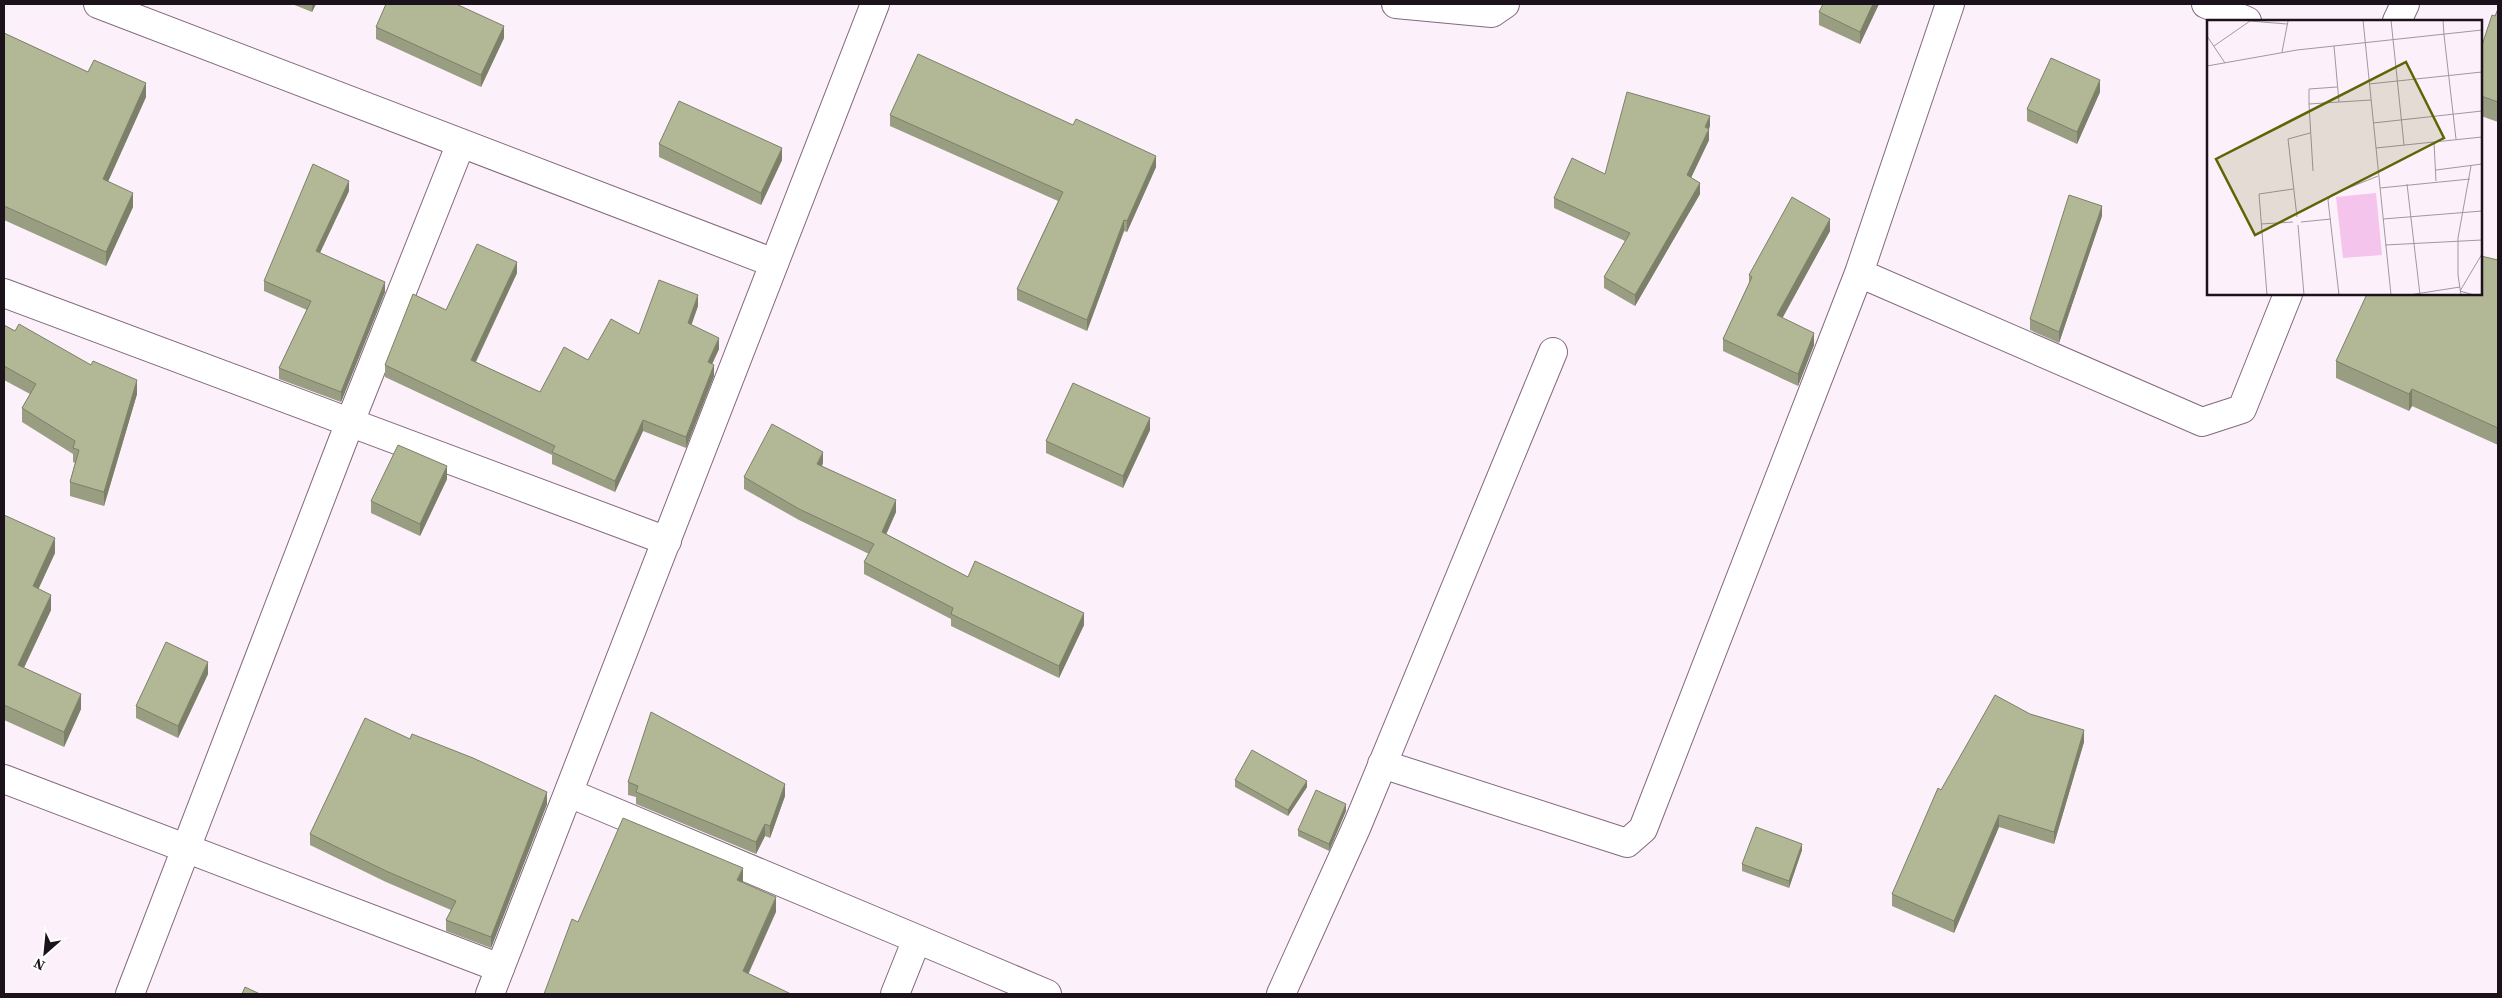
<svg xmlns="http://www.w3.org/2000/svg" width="2502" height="998" font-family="'Source Serif 4',serif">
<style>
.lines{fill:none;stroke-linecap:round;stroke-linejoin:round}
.street-casing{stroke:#83697f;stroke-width:30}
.secondary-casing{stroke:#83697f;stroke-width:30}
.street{stroke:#fff;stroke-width:28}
.secondary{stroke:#fff;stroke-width:28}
.wall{fill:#999d81}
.shaded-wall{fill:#7d8069}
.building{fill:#b2b796;stroke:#7d8069}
.inset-road{fill:none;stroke:#a297a1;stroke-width:1}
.view{fill:#5d6504;fill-opacity:0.15;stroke:#5d6504;stroke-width:2.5}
.inset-edge{fill:none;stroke:#1c121b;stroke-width:2.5}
</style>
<rect width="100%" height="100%" fill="#fcf0fa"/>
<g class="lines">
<defs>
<path id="street" d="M 98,4 L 774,263
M 1396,4 L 1492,13 L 1505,4
M 2206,4 L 2247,21
M 2397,21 L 2405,4
M 1859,273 L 2202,422 L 2242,409 L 2288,294
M 4,293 L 667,541
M 1382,764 L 1627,843 L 1643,829 L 1859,273 L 1950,4
M 4,779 L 500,968
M 569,793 L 917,939 L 895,994
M 917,939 L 1047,994
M 130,994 L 350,422 L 461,143
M 1281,994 L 1357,826 L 1553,352"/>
<path id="secondary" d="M 490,994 L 875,4"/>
</defs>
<!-- street casing -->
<use href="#street" class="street-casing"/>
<!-- secondary casing -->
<use href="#secondary" class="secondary-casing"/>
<!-- street -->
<use href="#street" class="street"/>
<!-- secondary -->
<use href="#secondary" class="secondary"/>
</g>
<!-- wall -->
<path class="wall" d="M 292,4 L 316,4 L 312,12 Z
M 1879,4 L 1860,44 L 1819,25 L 1819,12 Z
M 2498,9 L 2498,122 L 2481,116 L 2481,48 Z
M 376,27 L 504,38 L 481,87 L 376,39 Z
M 4,33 L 88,72 L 146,97 L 108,181 L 133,207 L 106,266 L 4,220 Z
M 2100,92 L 2077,144 L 2027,121 L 2027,109 Z
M 890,115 L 1156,167 L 1127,232 L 1124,231 L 1087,331 L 1017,300 L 1017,289 L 1058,201 L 890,126 Z
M 1710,126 L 1709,129 L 1709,140 L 1691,178 L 1700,194 L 1635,306 L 1604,288 L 1604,277 L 1625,241 L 1554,208 L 1554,198 L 1605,174 Z
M 659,144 L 782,160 L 761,205 L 659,157 Z
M 349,191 L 320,253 L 385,292 L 341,402 L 279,379 L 279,368 L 307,310 L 264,291 L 264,281 Z
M 2102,216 L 2059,343 L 2030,330 L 2030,319 Z
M 1830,231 L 1782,318 L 1814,345 L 1798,386 L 1723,351 L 1723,339 L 1749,283 L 1749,275 Z
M 2498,260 L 2498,445 L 2412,406 L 2409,411 L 2336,378 L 2336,361 Z
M 517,273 L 476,362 L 540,392 L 588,360 L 639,334 L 698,306 L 691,325 L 719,349 L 712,364 L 714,376 L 686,448 L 643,431 L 615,492 L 552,464 L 552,455 L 385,377 L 385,365 L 446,310 Z
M 4,325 L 137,394 L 104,506 L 70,496 L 70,482 L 75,463 L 73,462 L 73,454 L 22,422 L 22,408 L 30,394 L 4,380 Z
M 1150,430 L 1123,488 L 1046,453 L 1046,441 Z
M 823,463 L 822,466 L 896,512 L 886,534 L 968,577 L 1084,625 L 1059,678 L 951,626 L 951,619 L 864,574 L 864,562 L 869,554 L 799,520 L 744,489 L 744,477 Z
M 447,479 L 420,536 L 371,513 L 371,501 Z
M 4,515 L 55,553 L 38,589 L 51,610 L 24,668 L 81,709 L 64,747 L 4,720 Z
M 208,674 L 178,738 L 136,718 L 136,706 Z
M 2030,714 L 2084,742 L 2054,844 L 1999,827 L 1954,933 L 1892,906 L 1892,894 L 1941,790 Z
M 1235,780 L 1307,787 L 1288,816 L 1235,787 Z
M 628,782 L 785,796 L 770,838 L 765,836 L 756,854 L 636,804 L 636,797 L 628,795 Z
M 547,804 L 491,948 L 446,931 L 446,920 L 451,910 L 386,882 L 310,845 L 310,834 Z
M 1346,811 L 1329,851 L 1298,836 L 1298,830 Z
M 1802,850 L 1789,888 L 1742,871 L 1742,864 Z"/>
<!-- shaded-wall -->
<path class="shaded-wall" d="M 312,4 L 316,4 L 312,12 Z
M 1873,4 L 1879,4 L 1860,44 L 1860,32 Z
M 504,26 L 504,38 L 481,87 L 481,75 Z
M 2100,80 L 2100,92 L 2077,144 L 2077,132 Z
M 146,83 L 146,97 L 103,193 L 103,179 Z
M 1710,116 L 1710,126 L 1706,135 L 1709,129 L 1709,140 L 1687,186 L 1687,175 L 1705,127 Z
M 782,148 L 782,160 L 761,205 L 761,193 Z
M 1156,156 L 1156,167 L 1127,232 L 1127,221 Z
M 349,181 L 349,191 L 316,261 L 316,251 Z
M 1700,183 L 1700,194 L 1635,306 L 1635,295 Z
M 133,193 L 133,207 L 106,266 L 106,252 Z
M 2102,206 L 2102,216 L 2059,343 L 2059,332 Z
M 1830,219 L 1830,231 L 1777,328 L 1777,315 Z
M 1124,220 L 1124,231 L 1087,331 L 1087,320 Z
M 517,262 L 517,273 L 471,371 L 471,360 Z
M 385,282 L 385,292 L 341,402 L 341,392 Z
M 698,295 L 698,306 L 688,335 L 688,323 Z
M 1814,333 L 1814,345 L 1798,386 L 1798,374 Z
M 719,338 L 719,349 L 708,373 L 708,362 Z
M 714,365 L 714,376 L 686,448 L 686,437 Z
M 137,380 L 137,394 L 104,506 L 104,492 Z
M 2412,389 L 2412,406 L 2409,411 L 2409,394 Z
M 1150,418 L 1150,430 L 1123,488 L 1123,476 Z
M 643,420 L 643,431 L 615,492 L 615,481 Z
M 823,452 L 823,463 L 817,475 L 817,464 Z
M 447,466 L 447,479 L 420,536 L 420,524 Z
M 896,500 L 896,512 L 882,544 L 882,532 Z
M 55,538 L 55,553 L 33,601 L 33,586 Z
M 51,595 L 51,610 L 18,680 L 18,665 Z
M 1084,613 L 1084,625 L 1059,678 L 1059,666 Z
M 208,662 L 208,674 L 178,738 L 178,726 Z
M 81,694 L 81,709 L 64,747 L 64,732 Z
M 2084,730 L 2084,742 L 2054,844 L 2054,832 Z
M 1307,781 L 1307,787 L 1288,816 L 1288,810 Z
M 785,784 L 785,796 L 770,838 L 770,826 Z
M 547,792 L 547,804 L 491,948 L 491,937 Z
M 1346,804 L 1346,811 L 1329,851 L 1329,844 Z
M 1999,815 L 1999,827 L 1954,933 L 1954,921 Z
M 765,824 L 765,836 L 756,854 L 756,842 Z
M 1802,844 L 1802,850 L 1789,888 L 1789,881 Z
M 743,868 L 743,883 L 737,880 Z
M 776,897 L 776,912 L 743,986 L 743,971 Z"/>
<!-- building -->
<path class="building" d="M 386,4 L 456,4 L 504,26 L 481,75 L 376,27 Z
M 1823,4 L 1873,4 L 1860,32 L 1819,12 Z
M 2498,9 L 2498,102 L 2481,96 L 2481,48 L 2492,15 L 2495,16 Z
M 4,33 L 88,72 L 94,60 L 146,83 L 103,179 L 133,193 L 106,252 L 4,206 Z
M 918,54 L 1073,125 L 1076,119 L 1156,156 L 1127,221 L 1124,220 L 1087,320 L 1017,289 L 1063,192 L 890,115 Z
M 2051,58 L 2100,80 L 2077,132 L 2027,109 Z
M 1627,92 L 1710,116 L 1705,127 L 1709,129 L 1687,175 L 1700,183 L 1635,295 L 1604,277 L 1630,233 L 1554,198 L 1572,158 L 1605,174 Z
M 679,101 L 782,148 L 761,193 L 659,144 Z
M 313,164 L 349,181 L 316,251 L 385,282 L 341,392 L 279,368 L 311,301 L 264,281 Z
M 2069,195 L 2102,206 L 2059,332 L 2030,319 Z
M 1792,197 L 1830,219 L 1777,315 L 1814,333 L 1798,374 L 1723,339 L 1752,277 L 1749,275 Z
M 477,244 L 517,262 L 471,360 L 540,392 L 564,347 L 588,360 L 611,319 L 639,334 L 659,280 L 698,295 L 688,323 L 719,338 L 708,362 L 714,365 L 686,437 L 643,420 L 615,481 L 552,452 L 555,446 L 385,365 L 413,294 L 446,310 Z
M 2481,256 L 2498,260 L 2498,428 L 2412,389 L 2409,394 L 2336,361 L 2367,294 L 2481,294 Z
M 19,324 L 91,365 L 93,361 L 137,380 L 104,492 L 70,482 L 79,450 L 73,448 L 75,441 L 22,408 L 36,384 L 4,366 L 4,325 L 15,331 Z
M 1073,383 L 1150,418 L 1123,476 L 1046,441 Z
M 772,424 L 823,452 L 817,464 L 896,500 L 882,532 L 968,577 L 975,561 L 1084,613 L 1059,666 L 951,614 L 953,608 L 864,562 L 874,544 L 799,509 L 744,477 Z
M 398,445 L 447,466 L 420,524 L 371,501 Z
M 4,515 L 55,538 L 33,586 L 51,595 L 18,665 L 81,694 L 64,732 L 4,705 Z
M 166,642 L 208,662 L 178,726 L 136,706 Z
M 1995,695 L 2030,714 L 2084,730 L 2054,832 L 1999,815 L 1954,921 L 1892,894 L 1938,788 L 1941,790 Z
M 651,712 L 785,784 L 770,826 L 765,824 L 756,842 L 636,792 L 638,786 L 628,782 Z
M 365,718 L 410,739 L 412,734 L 473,758 L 547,792 L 491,937 L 446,920 L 456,901 L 386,871 L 310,834 Z
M 1252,750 L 1307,781 L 1288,810 L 1235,780 Z
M 1316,790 L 1346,804 L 1329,844 L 1298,830 Z
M 623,818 L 743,868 L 737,880 L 776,897 L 743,971 L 791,994 L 544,994 L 572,919 L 578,922 Z
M 1756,827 L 1802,844 L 1789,881 L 1742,864 Z
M 245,987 L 260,994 L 242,994 Z"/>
<!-- overview -->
<g transform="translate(2207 20)">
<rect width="275" height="275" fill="#fcf0fa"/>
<path d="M 169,173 L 175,235 L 136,238 L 129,177 Z" fill="#f4c4ec"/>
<path class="inset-road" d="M 156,0 L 184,275M 184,0 L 197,125M 236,0 L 237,15M 237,15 L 249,119M 0,16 L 18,43M 7,26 L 43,1 L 80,4M 127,26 L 132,82 L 164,80M 75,32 L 81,1M 0,46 L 90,30 L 275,10M 162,64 L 275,52M 102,84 L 102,69 L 130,67M 166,103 L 275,91M 227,122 L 229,161M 169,128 L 275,117M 229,150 L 275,144M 106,151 L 102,84 L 132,82M 200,164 L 213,275M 173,168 L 263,159M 90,197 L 81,119 L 103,113M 176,199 L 275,191M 94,202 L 124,199M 54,204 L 86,202M 91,205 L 97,275M 178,225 L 275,220M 60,275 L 52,174 L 86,169M 132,275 L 121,180 L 124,175 L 171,156M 202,275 L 253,267M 254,275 L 251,255 L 251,218 L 264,146M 267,275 L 253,271 L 275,234"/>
<path class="view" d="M 199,42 L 237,118 L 48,215 L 9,139 Z"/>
<rect width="275" height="275" class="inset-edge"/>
</g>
<!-- border -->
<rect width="2502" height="998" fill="none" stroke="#1c121b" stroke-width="10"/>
<!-- north arrow -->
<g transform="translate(45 953) rotate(207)" stroke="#ffffff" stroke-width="4" paint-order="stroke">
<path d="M0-4L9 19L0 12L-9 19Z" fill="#1c121b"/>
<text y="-8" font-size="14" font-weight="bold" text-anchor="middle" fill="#1c121b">N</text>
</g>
</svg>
